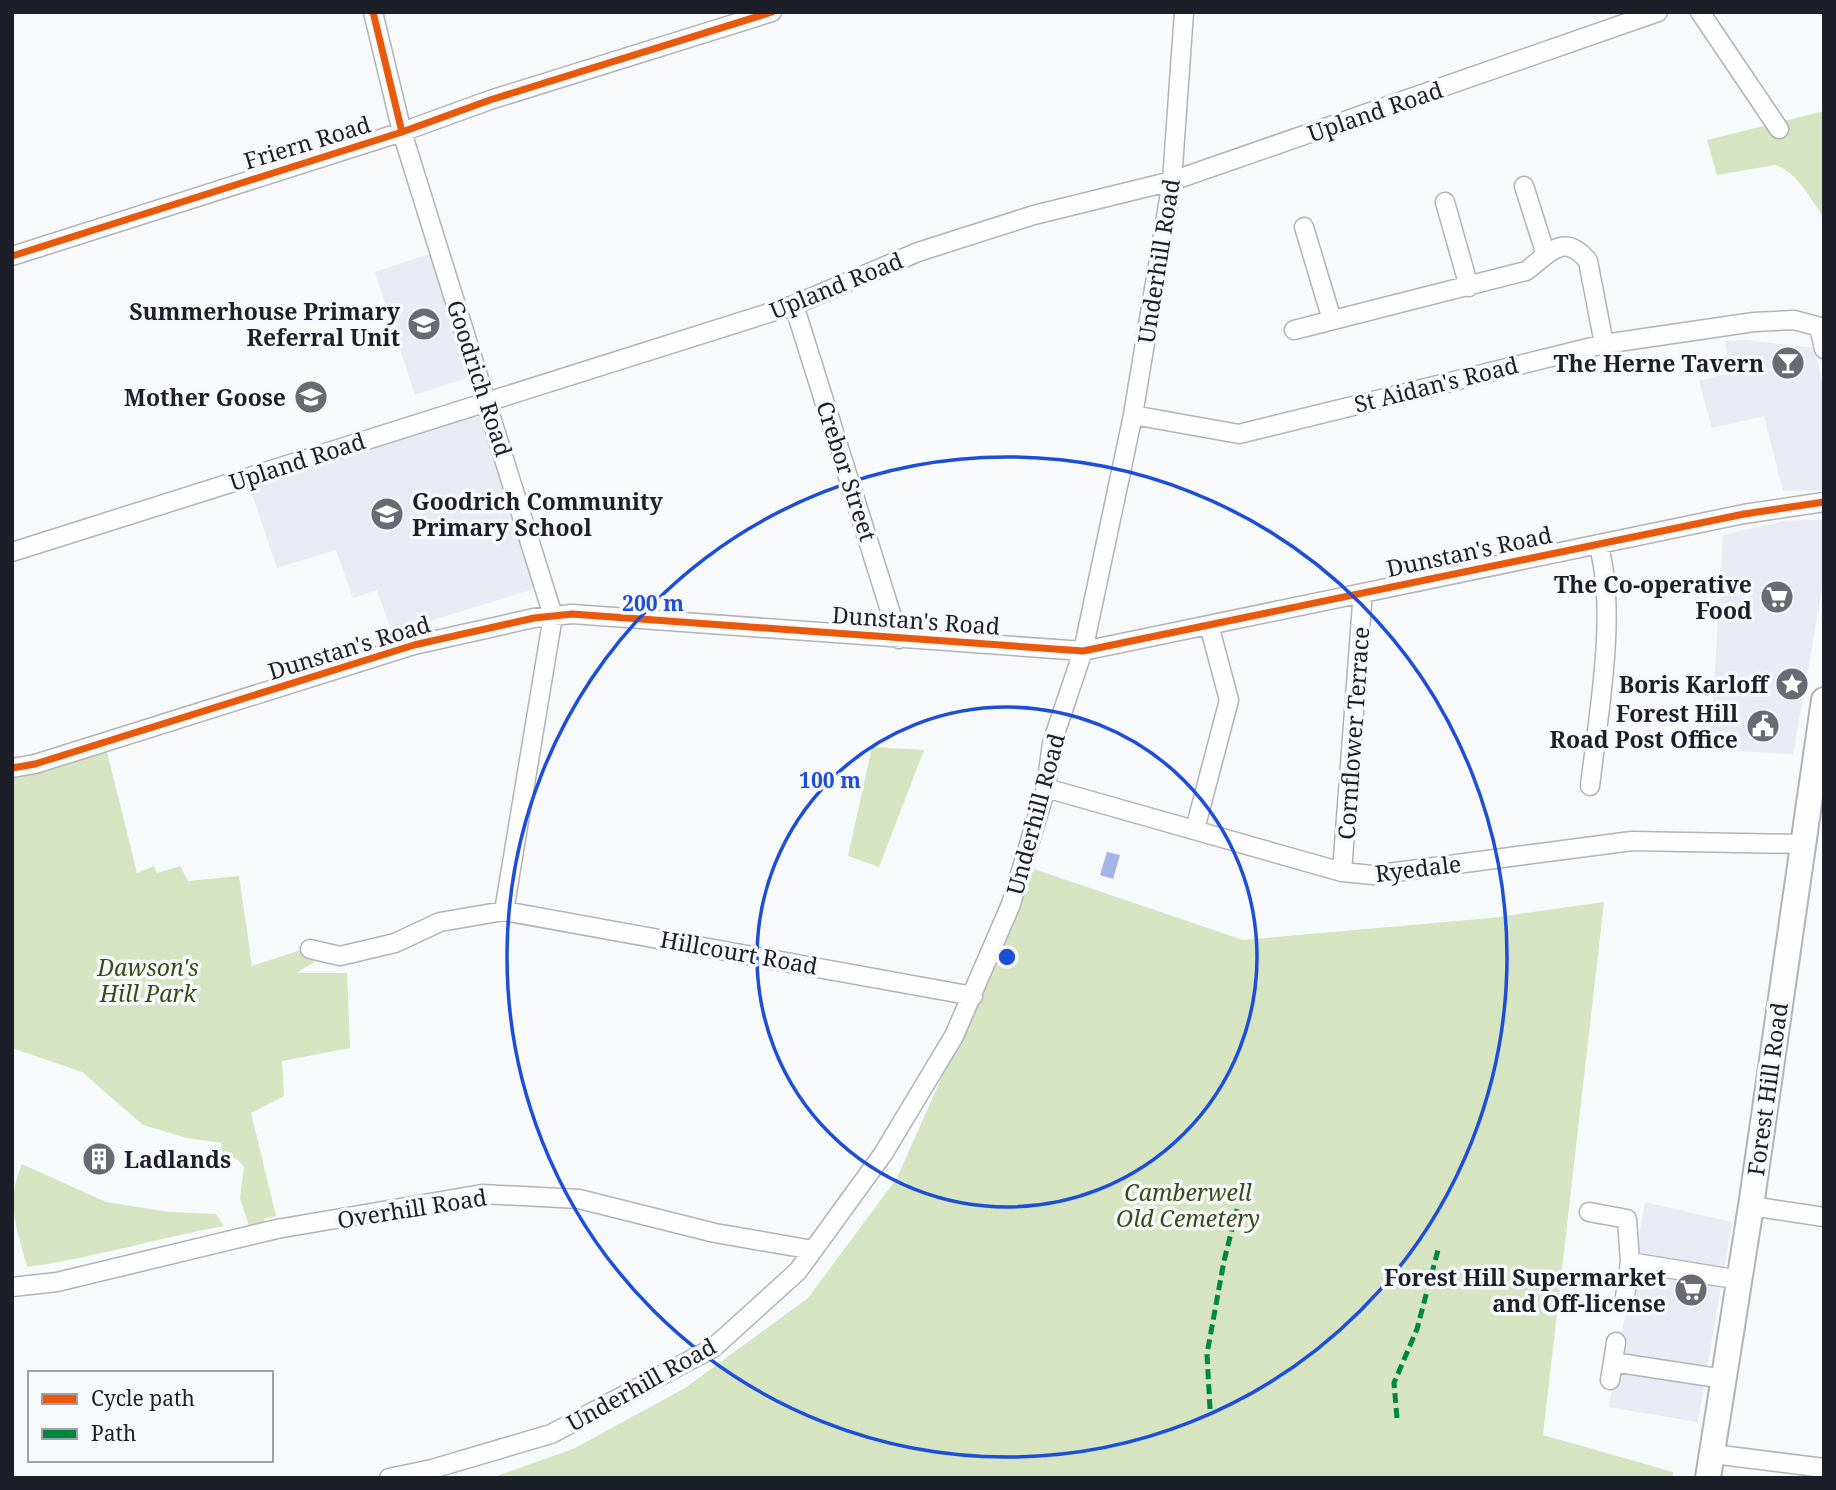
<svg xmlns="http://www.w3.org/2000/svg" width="1836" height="1490" font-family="'Noto Serif',serif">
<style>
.built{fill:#e8ebf3}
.green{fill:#d6e4c1}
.water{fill:#a4b4e6}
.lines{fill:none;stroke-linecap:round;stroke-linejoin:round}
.street-casing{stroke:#b1b3b8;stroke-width:21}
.secondary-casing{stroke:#b1b3b8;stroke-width:28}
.street{stroke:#fefefe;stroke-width:18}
.secondary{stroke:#fefefe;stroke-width:24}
.quiet{stroke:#00873e;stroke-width:5;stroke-dasharray:10 5;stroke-linecap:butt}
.cycleway-casing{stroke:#f6f8fc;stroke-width:11}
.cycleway{stroke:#e8590c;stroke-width:7}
.ring{fill:none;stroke:#1d4ed8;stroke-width:3.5}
.labels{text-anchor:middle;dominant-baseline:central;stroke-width:7;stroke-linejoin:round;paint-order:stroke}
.street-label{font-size:23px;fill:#1d1f28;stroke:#f6f8fc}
.poi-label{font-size:23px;font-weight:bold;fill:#1d1f28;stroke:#f6f8fc;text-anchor:end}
.park-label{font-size:23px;font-style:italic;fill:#3a4a12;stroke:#f6f8fc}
.centre{fill:#1d4ed8;stroke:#f6f8fc;stroke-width:3.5}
.ring-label{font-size:21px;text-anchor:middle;font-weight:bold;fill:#1d4ed8;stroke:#f6f8fc;stroke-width:7;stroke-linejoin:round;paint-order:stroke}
</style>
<rect width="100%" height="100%" fill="#f7f9fb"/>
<!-- built -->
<path class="built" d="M 432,253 L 473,376 L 415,395 L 375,272 Z
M 1746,340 L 1814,348 L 1824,389 L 1824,490 L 1783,491 L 1764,416 L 1712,428 L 1699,381 L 1730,373 L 1725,341 Z
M 483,409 L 537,583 L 533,589 L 392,633 L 377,590 L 353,598 L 336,550 L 277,568 L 247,479 Z
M 1824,519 L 1824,578 L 1793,754 L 1710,750 L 1723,535 L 1784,521 Z
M 1645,1202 L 1732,1222 L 1698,1422 L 1609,1407 Z"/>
<!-- green -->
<path class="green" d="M 1824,111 L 1824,217 C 1811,200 1796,170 1775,165 L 1717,175 L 1707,140 Z
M 872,747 L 924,750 L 879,867 L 848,856 Z
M 106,748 L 137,873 L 154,866 L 157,873 L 180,866 L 188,881 L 239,876 L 252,966 L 310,947 L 314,962 L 297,973 L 347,973 L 350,1048 L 282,1061 L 284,1096 L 251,1113 L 276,1216 L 264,1219 L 265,1224 L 249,1226 L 240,1198 L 244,1167 L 238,1160 L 223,1154 L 221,1143 L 187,1138 L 143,1125 L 82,1072 L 12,1048 L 12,765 Z
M 1034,869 L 1243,940 L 1491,918 L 1604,902 L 1543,1435 L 1673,1472 L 1672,1478 L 491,1478 L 573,1449 L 685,1388 L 808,1298 L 897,1178 Z
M 22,1164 L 106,1202 L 169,1212 L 216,1214 L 224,1226 C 158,1238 93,1258 27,1267 C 17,1227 5,1204 22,1164 Z"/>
<!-- water -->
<path class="water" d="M 1107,852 L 1120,855 L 1113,879 L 1100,875 Z"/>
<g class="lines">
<defs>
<path id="street" d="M 373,12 L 402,132 L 553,616 L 504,911
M 1700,12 L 1779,129
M 1524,186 L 1545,252
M 1445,202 L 1469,287
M 1304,227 L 1332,320
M 12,256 L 402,132 L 490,100 L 772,12
M 794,305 L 899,639
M 1819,327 L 1824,349
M 1294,330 L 1526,271 C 1547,256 1563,230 1588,261 L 1604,344
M 1133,415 L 1239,434 L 1604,344 L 1754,322 L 1794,320 L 1824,328
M 12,552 L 794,305 L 918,252 L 1034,215 L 1172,181 L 1658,12
M 12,768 L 35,764 L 414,645 L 534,618 L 572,614 L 1083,651 L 1744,514 L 1824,502
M 1590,786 C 1598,717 1618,610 1598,544
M 1046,788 L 1342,872 L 1373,875 L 1632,841 L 1801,844
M 1195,829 L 1229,700 L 1209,625
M 1342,872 L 1362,604 L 1360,594
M 310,949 L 340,956 L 395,943 L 440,922 L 504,911 L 973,996
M 1751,1206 L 1824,1217
M 1589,1212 L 1627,1219 L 1630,1262 L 1740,1280
M 12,1287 L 57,1282 L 277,1229 L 482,1194 L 579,1199 L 715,1233 L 813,1250
M 1624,1304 L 1630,1262
M 1616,1342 L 1613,1362 L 1724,1379
M 1610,1380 L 1613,1362
M 1713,1454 L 1824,1468
M 389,1478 L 432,1469 L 551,1434 L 713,1348 L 798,1271 L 883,1154 L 954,1036 L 1011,904 L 1046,788 L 1052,743 L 1083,651 L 1133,415 L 1172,181 L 1184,12"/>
<path id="secondary" d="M 1708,1478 L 1751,1206 L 1824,700"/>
</defs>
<!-- street casing -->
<use href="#street" class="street-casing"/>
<!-- secondary casing -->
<use href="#secondary" class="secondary-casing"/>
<!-- street -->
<use href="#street" class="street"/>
<!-- secondary -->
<use href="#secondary" class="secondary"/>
<!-- quiet -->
<path class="quiet" d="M 1210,1409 L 1207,1354 L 1224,1261 L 1237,1209
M 1397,1418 L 1394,1383 L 1417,1329 L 1438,1250"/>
<defs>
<path id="cycleway" d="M 373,12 L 402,132
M 12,256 L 402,132 L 490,100 L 772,12
M 12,768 L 35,764 L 414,645 L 534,618 L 572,614 L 1083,651 L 1744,514 L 1824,502"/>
</defs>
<!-- cycleway casing -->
<use href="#cycleway" class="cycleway-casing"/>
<!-- cycleway -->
<use href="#cycleway" class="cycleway"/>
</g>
<!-- distance rings -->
<g class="ring">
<circle cx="1007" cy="957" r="250"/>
<circle cx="1007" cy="957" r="500"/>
</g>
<!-- icons -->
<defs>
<symbol id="school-disc" viewBox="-11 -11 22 22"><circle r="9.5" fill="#696b72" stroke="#f6f8fc"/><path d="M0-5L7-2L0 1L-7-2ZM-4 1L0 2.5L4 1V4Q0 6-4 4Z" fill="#fff"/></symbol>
<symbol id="bar-disc" viewBox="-11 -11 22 22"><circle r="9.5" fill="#696b72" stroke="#f6f8fc"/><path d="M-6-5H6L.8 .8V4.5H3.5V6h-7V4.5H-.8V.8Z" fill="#fff"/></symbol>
<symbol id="supermarket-disc" viewBox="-11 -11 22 22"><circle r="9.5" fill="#696b72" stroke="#f6f8fc"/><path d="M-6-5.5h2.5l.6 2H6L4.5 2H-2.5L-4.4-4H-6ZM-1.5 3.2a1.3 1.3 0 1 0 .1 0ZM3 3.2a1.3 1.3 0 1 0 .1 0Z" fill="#fff"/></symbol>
<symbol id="sight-disc" viewBox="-11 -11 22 22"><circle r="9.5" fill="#696b72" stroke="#f6f8fc"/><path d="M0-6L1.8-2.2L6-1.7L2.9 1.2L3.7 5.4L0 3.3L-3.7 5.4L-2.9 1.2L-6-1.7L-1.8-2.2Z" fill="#fff"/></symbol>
<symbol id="civic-disc" viewBox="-11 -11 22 22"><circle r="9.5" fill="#696b72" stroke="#f6f8fc"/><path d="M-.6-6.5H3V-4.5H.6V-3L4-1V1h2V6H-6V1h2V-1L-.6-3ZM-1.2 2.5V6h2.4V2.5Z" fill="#fff"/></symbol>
<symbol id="building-disc" viewBox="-11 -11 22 22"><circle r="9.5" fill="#696b72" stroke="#f6f8fc"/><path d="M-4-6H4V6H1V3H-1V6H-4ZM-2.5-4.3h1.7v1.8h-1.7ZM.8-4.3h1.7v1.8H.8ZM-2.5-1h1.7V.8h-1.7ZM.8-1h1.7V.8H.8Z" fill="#fff"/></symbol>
</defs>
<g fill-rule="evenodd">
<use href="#school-disc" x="405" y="305" width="38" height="38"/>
<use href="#bar-disc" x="1769" y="344" width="38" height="38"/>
<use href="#school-disc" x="292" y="378" width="38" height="38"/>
<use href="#school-disc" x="368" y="495" width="38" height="38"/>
<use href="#supermarket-disc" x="1758" y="578" width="38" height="38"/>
<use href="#sight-disc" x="1773" y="665" width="38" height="38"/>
<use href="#civic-disc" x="1744" y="707" width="38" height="38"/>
<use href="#building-disc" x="80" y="1140" width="38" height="38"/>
<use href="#supermarket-disc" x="1672" y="1271" width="38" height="38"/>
</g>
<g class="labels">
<!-- street labels -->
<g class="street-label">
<text transform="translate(1375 111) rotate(-19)">Upland Road</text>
<text transform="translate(307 142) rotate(-17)">Friern Road</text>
<text transform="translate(1158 261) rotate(-81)">Underhill Road</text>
<text transform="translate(836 285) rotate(-22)">Upland Road</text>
<text transform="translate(480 378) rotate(72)">Goodrich Road</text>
<text transform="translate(1436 384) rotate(-14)">St Aidan's Road</text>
<text transform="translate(297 461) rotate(-18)">Upland Road</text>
<text transform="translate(847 471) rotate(72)">Crebor Street</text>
<text transform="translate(1469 551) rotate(-12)">Dunstan's Road</text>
<text transform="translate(916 620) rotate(4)">Dunstan's Road</text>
<text transform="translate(349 647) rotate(-17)">Dunstan's Road</text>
<text transform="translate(1353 733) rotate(-86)">Cornflower Terrace</text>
<text transform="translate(1035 814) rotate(-75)">Underhill Road</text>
<text transform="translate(1418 868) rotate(-7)">Ryedale</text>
<text transform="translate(739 952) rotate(10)">Hillcourt Road</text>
<text transform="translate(1767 1089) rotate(-82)">Forest Hill Road</text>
<text transform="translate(412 1208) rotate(-9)">Overhill Road</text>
<text transform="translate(641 1384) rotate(-29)">Underhill Road</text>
</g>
<!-- poi labels -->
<g class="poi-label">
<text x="400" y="311">Summerhouse Primary<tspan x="400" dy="26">Referral Unit</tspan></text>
<text x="1764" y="363">The Herne Tavern</text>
<text x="286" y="397">Mother Goose</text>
<text x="412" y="501" text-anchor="start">Goodrich Community<tspan x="412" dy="26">Primary School</tspan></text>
<text x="1752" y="584">The Co-operative<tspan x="1752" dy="26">Food</tspan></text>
<text x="1768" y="684">Boris Karloff</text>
<text x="1738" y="713">Forest Hill<tspan x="1738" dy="26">Road Post Office</tspan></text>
<text x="124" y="1159" text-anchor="start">Ladlands</text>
<text x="1666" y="1277">Forest Hill Supermarket<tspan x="1666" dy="26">and Off-license</tspan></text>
</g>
<!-- park labels -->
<g class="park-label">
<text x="148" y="967">Dawson's<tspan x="148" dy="26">Hill Park</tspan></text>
<text x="1188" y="1192">Camberwell<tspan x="1188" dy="26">Old Cemetery</tspan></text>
</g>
</g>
<circle cx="1007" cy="957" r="10" class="centre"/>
<g class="ring-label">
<text x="653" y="611">200 m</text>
<text x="830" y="788">100 m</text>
</g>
<!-- border -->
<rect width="1836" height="1490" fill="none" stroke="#1d1f28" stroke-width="28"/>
<!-- legend -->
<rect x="28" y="1371" width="245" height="91" fill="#f6f8fc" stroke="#9fa1a7" stroke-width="2"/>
<rect x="42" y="1394" width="35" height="10" fill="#e8590c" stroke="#9fa1a7" stroke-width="2"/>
<text x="91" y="1406" font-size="21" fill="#1d1f28">Cycle path</text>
<rect x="42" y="1429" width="35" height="10" fill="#00873e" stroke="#9fa1a7" stroke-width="2"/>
<text x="91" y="1441" font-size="21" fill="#1d1f28">Path</text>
</svg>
